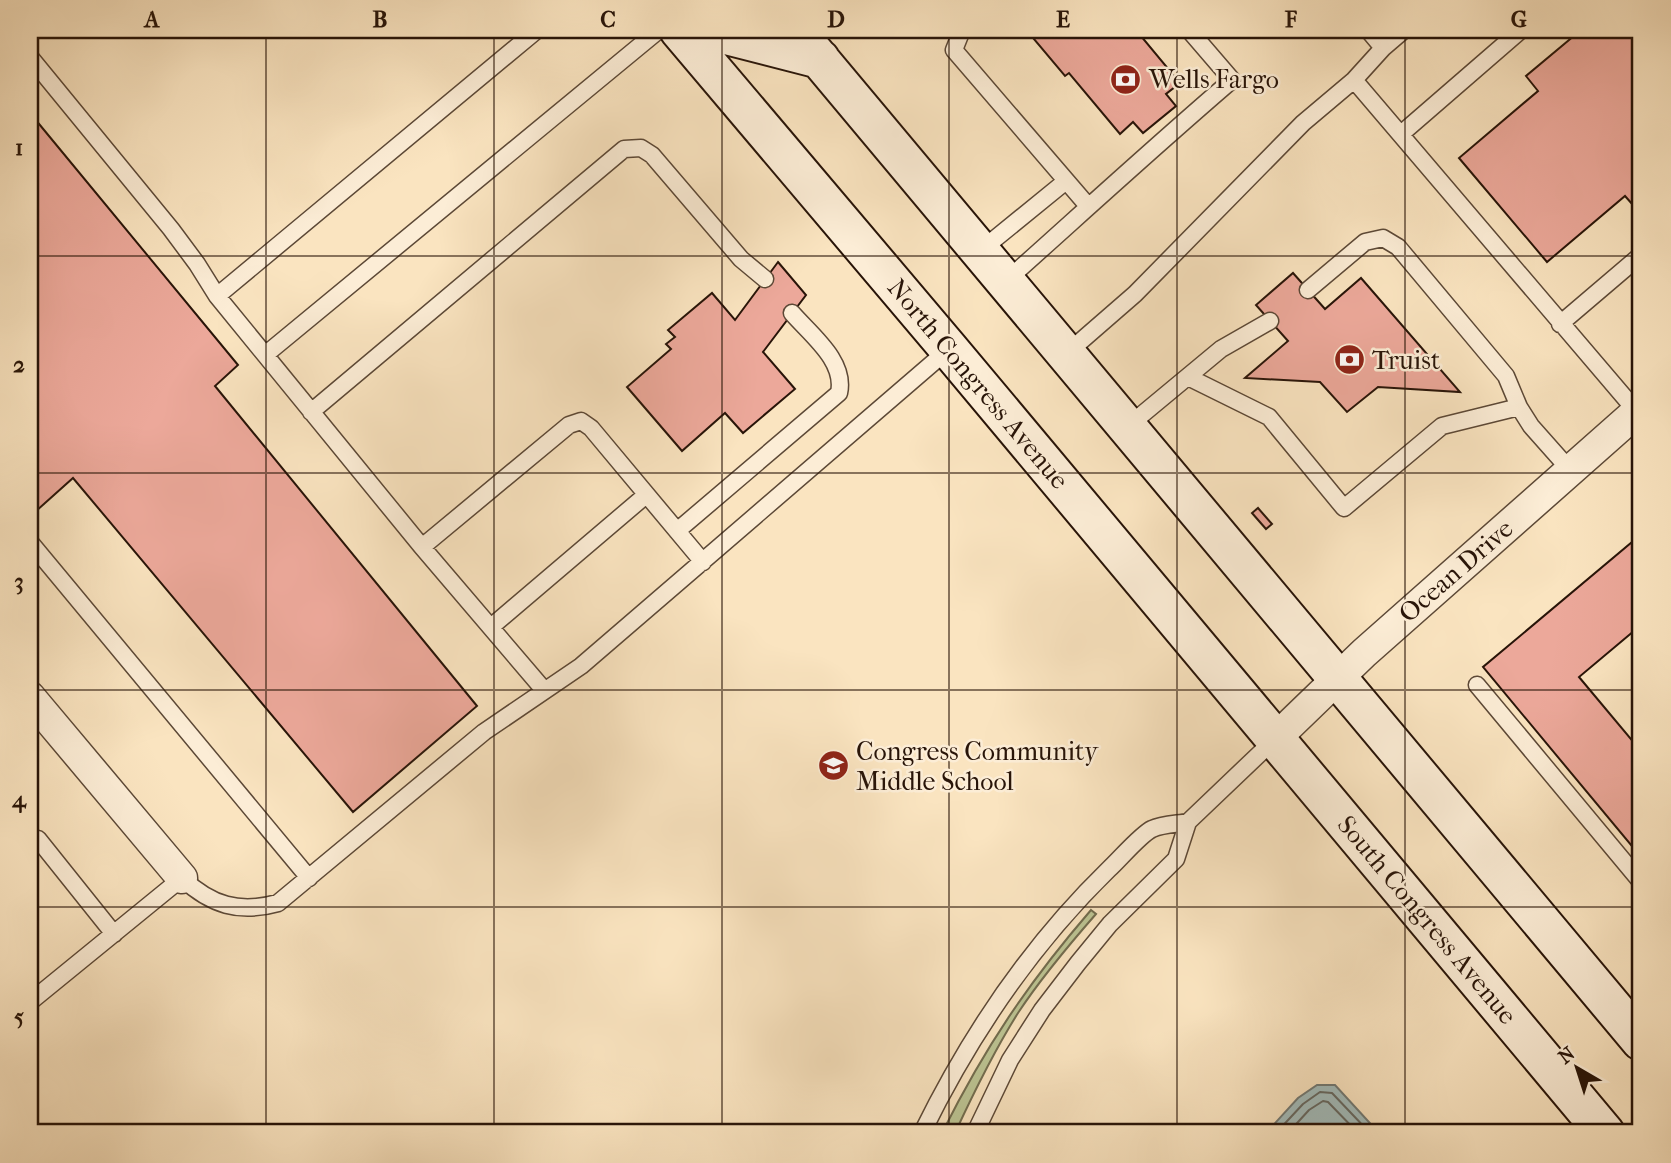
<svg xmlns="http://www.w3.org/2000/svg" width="1671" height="1163" font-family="'IM FELL French Canon',serif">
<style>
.green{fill:#bcc493;stroke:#726c4e;stroke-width:2}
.water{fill:#a2bcbc;stroke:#717974;stroke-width:2}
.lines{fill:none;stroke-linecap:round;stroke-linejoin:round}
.shore{stroke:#656862;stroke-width:2}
.building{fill:#eca89a;stroke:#281408;stroke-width:2}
.lane-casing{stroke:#5c4836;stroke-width:19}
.street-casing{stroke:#5c4836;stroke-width:33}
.secondary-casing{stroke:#281408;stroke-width:42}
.lane{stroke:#fcedd6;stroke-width:16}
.street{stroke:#fcedd6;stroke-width:30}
.secondary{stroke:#fcedd6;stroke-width:38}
.grid{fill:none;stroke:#281408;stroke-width:2;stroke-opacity:0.55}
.labels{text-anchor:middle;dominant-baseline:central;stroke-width:5;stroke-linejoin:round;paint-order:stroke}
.poi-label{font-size:26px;fill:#281408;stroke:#fcedd6;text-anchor:start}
.street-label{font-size:26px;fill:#281408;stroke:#fcedd6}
.neatline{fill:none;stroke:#281408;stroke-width:2.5}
.grid-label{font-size:23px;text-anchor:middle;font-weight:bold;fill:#281408}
</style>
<rect width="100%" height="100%" fill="#fae4c0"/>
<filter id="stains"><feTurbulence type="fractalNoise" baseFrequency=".00286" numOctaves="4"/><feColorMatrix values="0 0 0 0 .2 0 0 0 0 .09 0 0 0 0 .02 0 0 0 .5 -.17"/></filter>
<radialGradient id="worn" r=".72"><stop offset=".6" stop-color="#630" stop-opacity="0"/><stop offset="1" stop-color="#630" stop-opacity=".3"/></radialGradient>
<!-- green -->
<path class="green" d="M 1091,910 L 1096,914 C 1068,946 1041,978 1018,1013 C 994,1051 974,1092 955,1133 L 942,1133 C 985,1047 1028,983 1091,910 Z"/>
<!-- water -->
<path class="water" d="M 1317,1085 L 1335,1085 L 1379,1133 L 1266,1133 L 1298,1098 Z"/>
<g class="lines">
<!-- shore -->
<path class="shore" d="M 1276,1133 L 1303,1104 L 1320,1092 L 1332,1093 L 1370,1133
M 1288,1133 L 1309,1110 L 1323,1101 L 1328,1102 L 1358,1133"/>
</g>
<!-- building -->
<path class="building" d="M 1031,30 L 1136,30 L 1180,83 L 1166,94 L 1176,106 L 1143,133 L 1133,122 L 1120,134 L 1069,73 L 1065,76 L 1028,32 Z
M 1581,30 L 1641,30 L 1641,214 L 1625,196 L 1547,262 L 1459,158 L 1538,91 L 1526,76 Z
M 30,113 L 238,365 L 215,386 L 477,706 L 353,812 L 73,478 L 35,512 L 30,506 Z
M 778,262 L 806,295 L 763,352 L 795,389 L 743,433 L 725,413 L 682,451 L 627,387 L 671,349 L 666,344 L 675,337 L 668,330 L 712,293 L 735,320 Z
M 1293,273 L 1325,309 L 1361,278 L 1460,392 L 1378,387 L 1347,412 L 1320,382 L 1245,378 L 1288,341 L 1256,305 Z
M 1258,508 L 1272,524 L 1266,529 L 1252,513 Z
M 1638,537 L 1641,541 L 1641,625 L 1579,677 L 1641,751 L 1641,857 L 1483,667 Z"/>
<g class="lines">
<defs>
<path id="lane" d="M 962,30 L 954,50 L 1088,206
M 1368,30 L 1383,48 L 1404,30
M 30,57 L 171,229 L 197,264 L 217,296 L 422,547 L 544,690
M 1354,80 L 1383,48
M 1401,134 L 1521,30
M 980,251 L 1066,181
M 1006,281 C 1081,214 1155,146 1232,80 L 1189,30
M 1308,290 L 1365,242 L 1383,238 L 1398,247 L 1506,376 L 1519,407 L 1531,426 L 1570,470
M 217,296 L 537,30
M 1560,324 L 1641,255
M 1066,354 L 1135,294 L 1303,123 L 1354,80 L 1637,412
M 265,355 L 659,30
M 1188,377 L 1269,417 L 1344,508 L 1442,426 L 1519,407
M 311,412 L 624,149 L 641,148 L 652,155 L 741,259 L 765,279
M 1127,427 L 1221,349 L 1270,321
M 677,531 L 839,393 C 846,361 811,335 792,313
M 30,542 L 309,878
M 422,547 L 569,425 L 581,421 L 591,428 L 703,562
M 491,627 L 646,495
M 1477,685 L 1641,882
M 30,846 L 38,839 L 114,934
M 30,1002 L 182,878 C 211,905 239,914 278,903 L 484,732 L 581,666 L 949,349
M 922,1133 C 970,1035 1030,946 1109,869 C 1119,860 1141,834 1152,829 C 1162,824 1177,824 1188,822
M 975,1133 L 1010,1060 L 1042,1010 L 1078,963 L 1110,924 L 1176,859 L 1188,822 L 1275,739"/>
<path id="street" d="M 30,697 L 182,878
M 1276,738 L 1364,653 L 1641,408"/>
<path id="secondary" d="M 679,30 L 949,349 L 1605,1133
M 707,30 L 820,59
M 795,30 L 1641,1041"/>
</defs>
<!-- lane casing -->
<use href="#lane" class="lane-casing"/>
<!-- street casing -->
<use href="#street" class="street-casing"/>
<!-- secondary casing -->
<use href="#secondary" class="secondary-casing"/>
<!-- lane -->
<use href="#lane" class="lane"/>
<!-- street -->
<use href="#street" class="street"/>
<!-- secondary -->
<use href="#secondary" class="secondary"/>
</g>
<!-- grid -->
<path class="grid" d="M 266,30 L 266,1133M 494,30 L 494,1133M 722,30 L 722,1133M 949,30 L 949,1133M 1177,30 L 1177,1133M 1405,30 L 1405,1133M 30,256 L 1641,256M 30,473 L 1641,473M 30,690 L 1641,690M 30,907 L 1641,907"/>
<!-- icons -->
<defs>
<symbol id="bank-disc" viewBox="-11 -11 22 22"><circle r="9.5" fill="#8f2418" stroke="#fcedd6"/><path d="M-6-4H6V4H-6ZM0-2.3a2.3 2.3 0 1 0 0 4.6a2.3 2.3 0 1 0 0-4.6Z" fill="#fff"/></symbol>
<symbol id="school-disc" viewBox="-11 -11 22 22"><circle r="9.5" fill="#8f2418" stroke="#fcedd6"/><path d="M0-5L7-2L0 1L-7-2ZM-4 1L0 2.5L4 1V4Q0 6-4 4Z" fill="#fff"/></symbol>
</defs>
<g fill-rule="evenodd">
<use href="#bank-disc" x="1108" y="62" width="35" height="35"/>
<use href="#bank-disc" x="1332" y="342" width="35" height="35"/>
<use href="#school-disc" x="816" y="748" width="35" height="35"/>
</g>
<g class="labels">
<!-- poi labels -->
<g class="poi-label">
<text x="1149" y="79">Wells Fargo</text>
<text x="1372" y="360">Truist</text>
<text x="856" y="751">Congress Community<tspan x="856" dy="30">Middle School</tspan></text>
</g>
<!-- street labels -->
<g class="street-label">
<text transform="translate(978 384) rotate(50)">North Congress Avenue</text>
<text transform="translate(1456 571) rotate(-41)">Ocean Drive</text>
<text transform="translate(1427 920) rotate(50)">South Congress Avenue</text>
</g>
</g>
<!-- margin -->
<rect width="1671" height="1163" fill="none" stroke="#fae4c0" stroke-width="77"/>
<!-- north arrow -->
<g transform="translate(1577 1068) rotate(321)" stroke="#fcedd6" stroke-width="5" paint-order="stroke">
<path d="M0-5L12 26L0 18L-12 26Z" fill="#281408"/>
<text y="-10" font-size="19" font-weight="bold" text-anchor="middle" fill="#281408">N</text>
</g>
<rect x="38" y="38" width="1594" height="1086" class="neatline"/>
<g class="grid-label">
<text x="152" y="27">A</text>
<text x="380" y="27">B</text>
<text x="608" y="27">C</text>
<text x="836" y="27">D</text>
<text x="1063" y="27">E</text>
<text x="1291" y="27">F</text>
<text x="1519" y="27">G</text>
<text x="19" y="155">1</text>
<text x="19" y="372">2</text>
<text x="19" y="589">3</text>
<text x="19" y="807">4</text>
<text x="19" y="1024">5</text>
</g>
<rect width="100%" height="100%" filter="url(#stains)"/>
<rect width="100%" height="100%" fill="url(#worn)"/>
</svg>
